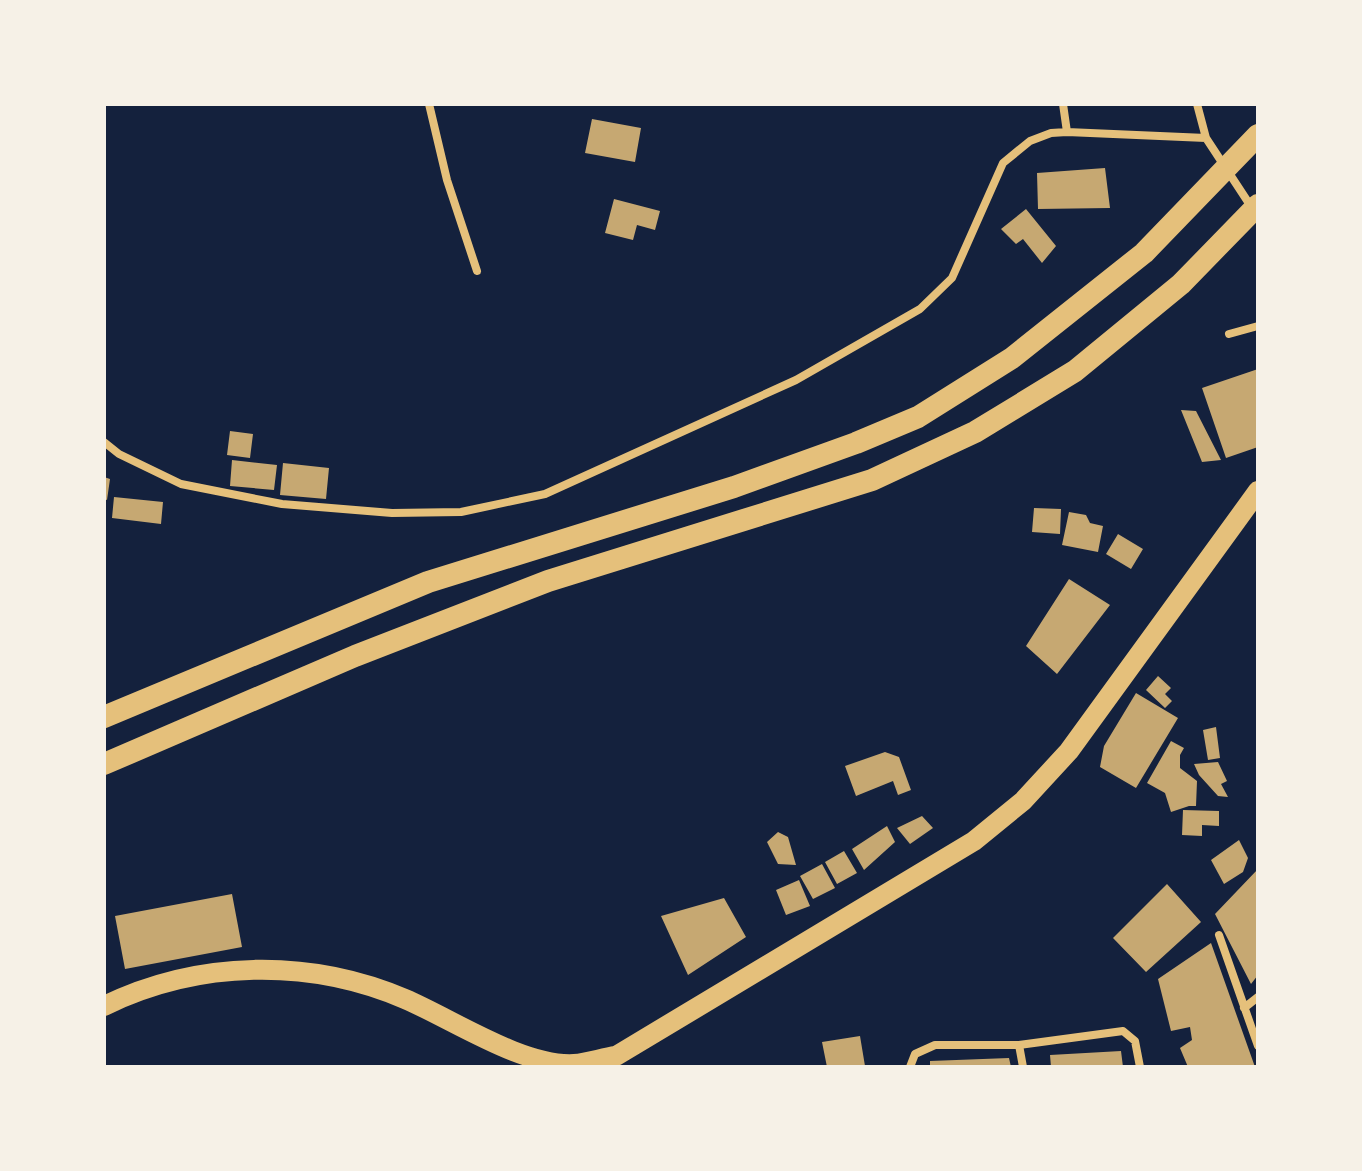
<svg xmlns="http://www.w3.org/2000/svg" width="1362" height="1171" font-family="Cabin,sans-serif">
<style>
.building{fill:#c6a872}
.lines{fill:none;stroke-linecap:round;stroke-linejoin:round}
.minor{stroke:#e5c07b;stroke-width:8}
.primary{stroke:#e5c07b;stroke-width:20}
.trunk{stroke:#e5c07b;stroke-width:22}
</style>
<rect width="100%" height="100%" fill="#14213d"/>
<!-- building -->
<path class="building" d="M 592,119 L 641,128 L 635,162 L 585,153 Z
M 1105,168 L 1110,208 L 1038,209 L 1037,173 Z
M 614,199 L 660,211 L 655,230 L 637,225 L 633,240 L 605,233 Z
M 1026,209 L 1056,246 L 1042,263 L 1023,239 L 1016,244 L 1001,229 Z
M 1258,369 L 1258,447 L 1226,458 L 1202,388 Z
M 1181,410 L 1196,411 L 1221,460 L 1202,462 Z
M 230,431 L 253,434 L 250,458 L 227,455 Z
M 232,460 L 277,465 L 274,490 L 230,486 Z
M 283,463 L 329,468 L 326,499 L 280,495 Z
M 104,477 L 110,479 L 107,500 L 104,499 Z
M 114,497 L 163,502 L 161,524 L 112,518 Z
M 1034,508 L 1061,509 L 1060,534 L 1032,532 Z
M 1069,512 L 1086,515 L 1090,523 L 1103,526 L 1098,552 L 1062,545 Z
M 1118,534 L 1143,549 L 1131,569 L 1106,554 Z
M 1069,579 L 1110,605 L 1057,674 L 1026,646 Z
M 1158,676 L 1171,688 L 1165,694 L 1172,701 L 1165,708 L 1146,690 Z
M 1136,693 L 1178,718 L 1136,788 L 1100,767 L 1104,746 Z
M 1216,727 L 1220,758 L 1208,760 L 1203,730 Z
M 1171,741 L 1184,748 L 1180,755 L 1180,768 L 1197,781 L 1196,806 L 1189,806 L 1171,812 L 1165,793 L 1147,783 Z
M 885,752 L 899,757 L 911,790 L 898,795 L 893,781 L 856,796 L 845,766 Z
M 1218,762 L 1227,781 L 1221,784 L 1228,797 L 1218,796 L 1199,775 L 1194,764 Z
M 1183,810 L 1219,811 L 1219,826 L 1202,825 L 1202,836 L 1182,835 Z
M 922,816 L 933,828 L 910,844 L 897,828 Z
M 887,826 L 895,842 L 864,870 L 852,849 Z
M 778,832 L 788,837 L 796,865 L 778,864 L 767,842 Z
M 1239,840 L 1248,858 L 1243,872 L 1224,884 L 1211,860 Z
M 844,851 L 857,873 L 837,884 L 825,862 Z
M 822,864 L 835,888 L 813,899 L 800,876 Z
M 1258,869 L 1258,975 L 1251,984 L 1215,914 Z
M 799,880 L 810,906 L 786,915 L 776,890 Z
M 1167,884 L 1201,922 L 1146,972 L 1113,938 Z
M 232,894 L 242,947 L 125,969 L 115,916 Z
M 724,898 L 746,937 L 688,975 L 661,916 Z
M 1211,943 L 1255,1067 L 1188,1067 L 1180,1048 L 1192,1040 L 1190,1027 L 1171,1031 L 1158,979 Z
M 860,1036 L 865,1066 L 827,1067 L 822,1042 Z
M 1121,1051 L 1123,1067 L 1051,1067 L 1050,1055 Z
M 1009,1058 L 1011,1067 L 930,1067 L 930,1061 Z"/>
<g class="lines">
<!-- minor -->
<path class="minor" d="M 429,104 L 447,180 L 477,271
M 1063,104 L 1067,132
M 1197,104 L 1206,138 L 1252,208
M 1229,334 L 1258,326
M 104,442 L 119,454 L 181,484 L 282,504 L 392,513 L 461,512 L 545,494 L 796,380 L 920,309 L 952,278 L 1003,163 L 1030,141 L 1051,133 L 1067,132 L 1206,138
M 1219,935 L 1258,1046
M 1244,1008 L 1258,997
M 1019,1045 L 1023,1067
M 910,1067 L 915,1054 L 935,1045 L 1019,1045 L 1123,1031 L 1135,1041 L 1140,1067"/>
<!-- primary -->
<path class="primary" d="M 104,1006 C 198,960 309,958 405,999 C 452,1019 523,1067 574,1064 C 588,1063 602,1058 616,1056 L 974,841 L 1023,801 L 1069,751 L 1258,491"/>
<!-- trunk -->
<path class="trunk" d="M 104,717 L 428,582 L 734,487 L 856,443 L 918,417 L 1012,358 L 1144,253 L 1258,135
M 104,764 L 355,656 L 548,581 L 872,480 L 975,432 L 1075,371 L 1181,284 L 1258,205"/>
</g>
<!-- border -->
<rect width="1362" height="1171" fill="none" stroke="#f6f1e7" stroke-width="212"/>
</svg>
